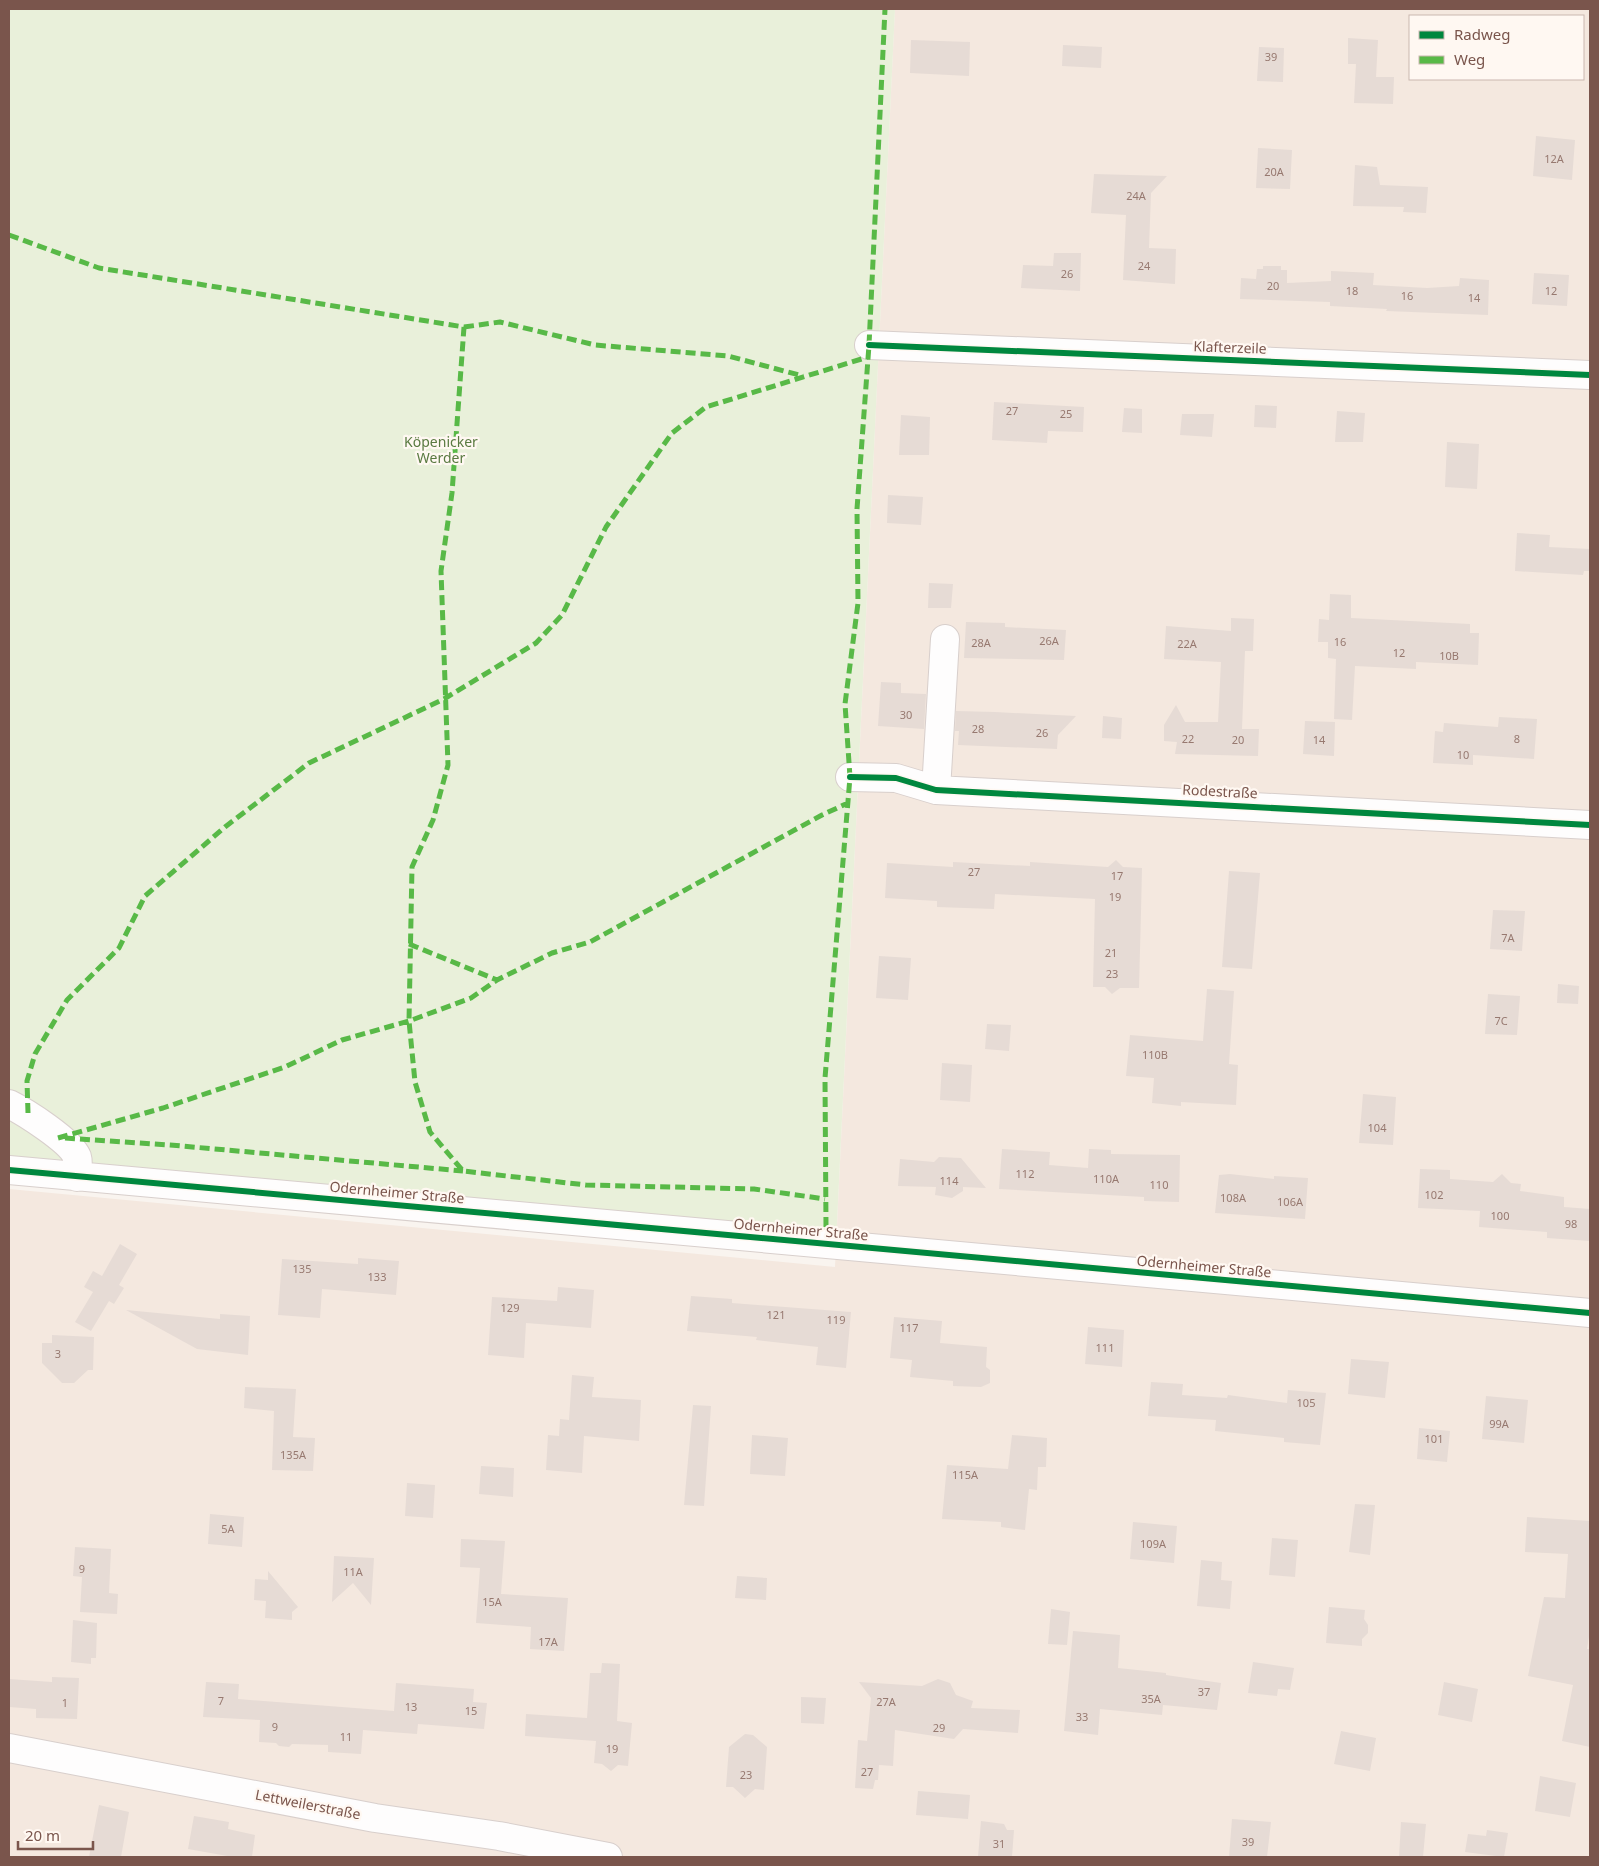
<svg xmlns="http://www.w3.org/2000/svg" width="1599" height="1866" font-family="'Noto Sans',sans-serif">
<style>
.residential{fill:#f4e8df;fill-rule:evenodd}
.green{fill:#e9f0da}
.building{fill:#e6dbd5}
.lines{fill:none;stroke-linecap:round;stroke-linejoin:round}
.minor-casing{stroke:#d8cfcc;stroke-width:30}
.minor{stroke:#fefdfd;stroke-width:28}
.quiet{stroke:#58b947;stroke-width:5;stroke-dasharray:10 5;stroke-linecap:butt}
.cycleway-casing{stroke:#fff8f2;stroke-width:9}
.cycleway{stroke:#00873e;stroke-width:6}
.labels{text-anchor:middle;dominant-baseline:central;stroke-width:4.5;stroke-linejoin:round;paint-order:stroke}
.number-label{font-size:11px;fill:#977970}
.street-label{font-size:14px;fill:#7a554c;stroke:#fff8f2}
.park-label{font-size:14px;fill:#5a7a41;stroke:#fff8f2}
</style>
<rect width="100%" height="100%" fill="#f9f4ef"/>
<!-- residential -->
<path class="residential" d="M 895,9 L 1590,9 L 1590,1857 L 9,1857 L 9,1189 L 835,1267 ZM 1410,16 L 1583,16 L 1583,79 L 1410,79 Z"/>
<!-- green -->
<path class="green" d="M 9,9 L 895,9 L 836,1244 L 9,1170 Z"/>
<!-- building -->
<path class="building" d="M 1348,38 L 1378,40 L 1376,77 L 1394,77 L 1393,104 L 1354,103 L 1356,64 L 1348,64 Z
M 911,40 L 970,42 L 969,76 L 910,73 Z
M 1063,45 L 1102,47 L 1101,68 L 1062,66 Z
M 1259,47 L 1284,48 L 1283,82 L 1257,81 Z
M 1536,136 L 1575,140 L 1572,180 L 1533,176 Z
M 1258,148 L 1292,150 L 1290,189 L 1256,188 Z
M 1355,165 L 1377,167 L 1380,185 L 1428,187 L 1426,213 L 1403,212 L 1404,207 L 1353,206 Z
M 1094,174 L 1167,176 L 1151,193 L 1149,248 L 1176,249 L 1175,284 L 1123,280 L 1126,215 L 1091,213 Z
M 1054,253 L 1081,253 L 1080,291 L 1021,288 L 1023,265 L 1053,266 Z
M 1263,266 L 1281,266 L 1281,270 L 1287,270 L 1287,283 L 1331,281 L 1331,271 L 1374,273 L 1373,285 L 1427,288 L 1459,286 L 1460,278 L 1489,280 L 1488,315 L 1386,311 L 1387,309 L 1330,306 L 1330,302 L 1240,299 L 1241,278 L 1256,279 L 1257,269 L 1263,269 Z
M 1534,273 L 1569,275 L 1567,306 L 1532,304 Z
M 994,402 L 1084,407 L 1083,432 L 1048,431 L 1047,443 L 992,440 Z
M 1255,405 L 1277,406 L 1276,428 L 1254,427 Z
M 1124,408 L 1142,409 L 1142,433 L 1122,432 Z
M 1337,411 L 1365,413 L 1363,442 L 1335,442 Z
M 1182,414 L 1214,414 L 1212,437 L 1180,435 Z
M 901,415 L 930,417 L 929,455 L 899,455 Z
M 1447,442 L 1479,444 L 1477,489 L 1445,487 Z
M 888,495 L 923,497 L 921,525 L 887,523 Z
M 1517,533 L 1550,535 L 1549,547 L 1590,549 L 1590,571 L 1584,571 L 1583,575 L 1515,571 Z
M 929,583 L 953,584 L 951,608 L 928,608 Z
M 1330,594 L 1351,595 L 1351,618 L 1470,624 L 1470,633 L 1479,633 L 1478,665 L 1416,662 L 1416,669 L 1355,666 L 1352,720 L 1334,719 L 1336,659 L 1328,658 L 1328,642 L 1318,642 L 1319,619 L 1329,620 Z
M 1231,618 L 1254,619 L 1253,651 L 1245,651 L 1242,729 L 1259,729 L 1258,756 L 1175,754 L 1177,742 L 1164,741 L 1164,725 L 1176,705 L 1185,722 L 1218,722 L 1221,662 L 1164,659 L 1166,626 L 1231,631 Z
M 966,622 L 1005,623 L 1005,627 L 1066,630 L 1064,660 L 964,658 Z
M 881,682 L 901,683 L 901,693 L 926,694 L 924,729 L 878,726 Z
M 956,711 L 995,712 L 1076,716 L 1058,735 L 1057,749 L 958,745 L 959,731 L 955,731 Z
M 1103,716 L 1122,718 L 1121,739 L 1102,738 Z
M 1499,717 L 1537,719 L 1534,759 L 1473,755 L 1473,765 L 1433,763 L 1435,731 L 1443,732 L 1444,723 L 1498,727 Z
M 1305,721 L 1335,722 L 1334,756 L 1303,754 Z
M 1116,860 L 1123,867 L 1142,868 L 1141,912 L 1139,988 L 1120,988 L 1112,994 L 1105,987 L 1093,987 L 1095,899 L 995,894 L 994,909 L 937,907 L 937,901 L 885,898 L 887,863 L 953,867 L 953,862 L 1030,866 L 1030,862 L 1108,867 Z
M 1229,871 L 1260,873 L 1252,969 L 1222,967 Z
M 1493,910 L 1525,911 L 1522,951 L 1490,949 Z
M 879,956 L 911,958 L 908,1000 L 876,998 Z
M 1558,984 L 1579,986 L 1578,1004 L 1557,1003 Z
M 1207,989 L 1234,991 L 1229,1064 L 1238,1065 L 1236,1105 L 1181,1102 L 1181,1106 L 1152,1103 L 1154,1078 L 1126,1076 L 1130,1035 L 1203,1041 Z
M 1488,994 L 1520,996 L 1517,1035 L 1485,1034 Z
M 987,1024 L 1011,1025 L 1009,1051 L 985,1049 Z
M 942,1063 L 972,1065 L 970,1102 L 940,1100 Z
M 1363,1094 L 1396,1097 L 1393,1145 L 1359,1143 Z
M 1002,1149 L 1050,1152 L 1049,1165 L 1088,1168 L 1089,1149 L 1111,1150 L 1111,1154 L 1180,1155 L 1179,1202 L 1144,1201 L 1144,1197 L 999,1189 Z
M 939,1157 L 961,1158 L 986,1188 L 963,1187 L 963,1191 L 952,1198 L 935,1195 L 936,1187 L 898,1186 L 900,1159 L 934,1162 Z
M 1420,1169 L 1450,1170 L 1450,1179 L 1493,1182 L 1502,1174 L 1511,1183 L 1521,1184 L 1520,1191 L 1564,1197 L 1564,1207 L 1590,1209 L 1590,1241 L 1547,1238 L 1547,1232 L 1479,1227 L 1480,1211 L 1418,1208 Z
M 1230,1174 L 1274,1179 L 1274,1176 L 1308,1178 L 1305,1219 L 1215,1213 L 1219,1175 Z
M 120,1244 L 137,1254 L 119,1285 L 124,1288 L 114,1304 L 109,1301 L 91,1331 L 75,1322 L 93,1292 L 84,1287 L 93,1271 L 102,1276 Z
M 358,1258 L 399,1261 L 396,1295 L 322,1289 L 320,1318 L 278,1315 L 282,1259 L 358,1264 Z
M 558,1287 L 594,1290 L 591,1328 L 526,1323 L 524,1358 L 488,1355 L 492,1297 L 557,1301 Z
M 691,1296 L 732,1299 L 732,1303 L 851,1312 L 846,1368 L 816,1365 L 818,1347 L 756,1340 L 757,1337 L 687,1331 Z
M 126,1310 L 220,1319 L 220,1314 L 250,1316 L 248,1355 L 197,1349 Z
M 894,1317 L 942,1321 L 940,1343 L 987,1347 L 986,1367 L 990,1370 L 990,1383 L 981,1387 L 953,1386 L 953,1381 L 910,1377 L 912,1360 L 890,1358 Z
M 1088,1327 L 1124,1330 L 1122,1367 L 1085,1364 Z
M 52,1335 L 94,1337 L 93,1370 L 88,1370 L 74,1383 L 62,1383 L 42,1363 L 42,1343 L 52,1343 Z
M 1351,1359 L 1389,1362 L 1385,1398 L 1348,1394 Z
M 572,1375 L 594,1377 L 592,1397 L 641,1400 L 639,1441 L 584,1436 L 582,1473 L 546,1470 L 548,1435 L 559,1436 L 560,1419 L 569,1420 Z
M 1151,1382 L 1183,1384 L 1182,1395 L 1227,1398 L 1228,1395 L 1287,1403 L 1288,1390 L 1326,1393 L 1320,1445 L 1284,1442 L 1284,1438 L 1215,1431 L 1216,1420 L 1148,1416 Z
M 245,1387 L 296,1389 L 293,1437 L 315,1438 L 313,1471 L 272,1470 L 274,1411 L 244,1408 Z
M 1486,1396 L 1528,1400 L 1524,1443 L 1482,1439 Z
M 693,1405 L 711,1406 L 704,1506 L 684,1505 Z
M 1419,1428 L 1450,1431 L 1447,1462 L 1417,1459 Z
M 752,1435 L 788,1438 L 785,1476 L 750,1474 Z
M 1012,1435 L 1047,1438 L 1046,1467 L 1038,1467 L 1037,1490 L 1029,1489 L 1025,1530 L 1001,1527 L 1001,1522 L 942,1519 L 947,1465 L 1008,1469 Z
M 481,1466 L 514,1468 L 513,1497 L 479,1494 Z
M 407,1483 L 435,1485 L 433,1518 L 405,1516 Z
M 1355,1504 L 1375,1505 L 1370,1555 L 1349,1552 Z
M 210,1514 L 244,1517 L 242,1547 L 208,1544 Z
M 1527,1517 L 1590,1521 L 1590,1630 L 1587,1649 L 1590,1649 L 1590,1747 L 1562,1741 L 1573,1685 L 1528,1676 L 1544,1597 L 1565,1598 L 1568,1554 L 1525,1552 Z
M 1133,1522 L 1177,1526 L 1174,1563 L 1130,1559 Z
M 1272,1538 L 1298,1540 L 1295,1577 L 1269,1575 Z
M 461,1539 L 505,1541 L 501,1594 L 568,1598 L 564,1651 L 530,1649 L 531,1627 L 476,1623 L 480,1568 L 460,1567 Z
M 75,1547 L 111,1549 L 109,1593 L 118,1594 L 117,1614 L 80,1612 L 82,1577 L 73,1576 Z
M 334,1556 L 374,1558 L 371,1605 L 353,1583 L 332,1602 Z
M 1201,1560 L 1222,1562 L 1221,1580 L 1232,1581 L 1230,1609 L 1197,1606 Z
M 268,1571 L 298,1607 L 292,1612 L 292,1620 L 265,1618 L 266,1601 L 254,1600 L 255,1579 L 268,1580 Z
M 737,1576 L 767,1578 L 766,1600 L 735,1598 Z
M 1329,1607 L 1365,1610 L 1364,1619 L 1368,1625 L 1368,1633 L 1362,1639 L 1362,1646 L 1326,1643 Z
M 1051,1609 L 1070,1612 L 1067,1645 L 1048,1644 Z
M 73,1620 L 97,1623 L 96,1658 L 91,1658 L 91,1664 L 71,1662 Z
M 1073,1631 L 1120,1635 L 1118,1668 L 1166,1673 L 1166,1675 L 1221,1683 L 1217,1710 L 1163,1705 L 1162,1715 L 1100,1709 L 1098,1735 L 1064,1731 Z
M 1253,1662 L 1294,1668 L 1290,1690 L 1278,1689 L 1277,1696 L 1248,1693 Z
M 602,1663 L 620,1664 L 617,1721 L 632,1723 L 628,1766 L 618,1765 L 611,1771 L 602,1764 L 594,1763 L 596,1741 L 525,1736 L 526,1714 L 587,1718 L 590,1673 L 601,1673 Z
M 52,1677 L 79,1678 L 77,1719 L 36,1718 L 36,1709 L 9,1707 L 9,1679 L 52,1682 Z
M 938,1679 L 950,1683 L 956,1695 L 973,1701 L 971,1708 L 1020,1710 L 1018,1733 L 963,1729 L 954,1739 L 895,1730 L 893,1766 L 879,1765 L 878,1780 L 875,1780 L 873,1789 L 855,1788 L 858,1740 L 867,1741 L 871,1698 L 859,1682 L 922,1686 Z
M 206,1682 L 239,1684 L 238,1699 L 394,1711 L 396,1683 L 474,1689 L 473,1702 L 487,1703 L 484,1729 L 418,1724 L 417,1734 L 363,1730 L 361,1754 L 328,1752 L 328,1745 L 292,1744 L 289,1747 L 279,1746 L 276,1743 L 259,1742 L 260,1720 L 203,1717 Z
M 1444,1682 L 1478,1689 L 1472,1722 L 1438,1715 Z
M 801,1697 L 826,1698 L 824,1724 L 801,1723 Z
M 1341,1731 L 1376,1738 L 1370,1771 L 1334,1764 Z
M 745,1734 L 753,1735 L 767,1747 L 764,1790 L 755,1789 L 745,1798 L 733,1787 L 726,1787 L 729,1747 Z
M 1540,1776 L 1576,1783 L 1570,1817 L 1535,1811 Z
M 918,1791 L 970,1795 L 968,1819 L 916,1815 Z
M 99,1805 L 129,1812 L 121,1857 L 89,1857 Z
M 194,1816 L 229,1822 L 228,1829 L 255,1835 L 252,1857 L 233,1857 L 188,1849 Z
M 1232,1819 L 1271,1822 L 1267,1857 L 1229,1857 Z
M 981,1821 L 1004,1824 L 1007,1830 L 1014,1830 L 1012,1857 L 978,1857 Z
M 1401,1822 L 1426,1824 L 1423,1857 L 1399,1857 Z
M 1487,1830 L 1508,1833 L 1504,1857 L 1465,1852 L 1468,1834 L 1486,1836 Z"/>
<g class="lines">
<defs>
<path id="minor" d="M 869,345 L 1590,375
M 850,777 L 896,778 L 936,790 L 1590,825
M 936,790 L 945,639
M 9,1104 C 25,1112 71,1141 77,1157 C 79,1163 77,1171 77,1177
M 9,1170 L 1590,1313
M 9,1748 L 375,1818 L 499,1836 L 608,1857"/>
</defs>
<!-- minor casing -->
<use href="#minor" class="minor-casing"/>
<!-- minor -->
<use href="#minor" class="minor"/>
<!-- quiet -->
<path class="quiet" d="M 9,235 L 99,268 L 464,327 L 452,493 L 441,571 L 448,765 L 433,820 L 412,867 L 409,1021 L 415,1082 L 430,1132 L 463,1171 L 586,1185 L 754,1189 L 825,1199
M 464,327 L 500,322 L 595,345 L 728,356 L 803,376
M 409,944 L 497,980
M 28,1113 L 27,1081 L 35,1054 L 67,1000 L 119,948 L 145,896 L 225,827 L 309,763 L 444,699 L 536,643 L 562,615 L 606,527 L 672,433 L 706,407 L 868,357
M 58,1138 L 163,1108 L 285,1067 L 342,1040 L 409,1021 L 471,998 L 497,980 L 552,953 L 590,942 L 822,815 L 848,803
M 65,1138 L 170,1145 L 463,1171
M 826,1227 L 825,1078 L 850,777 L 845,704 L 858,603 L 857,509 L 869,345 L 885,9"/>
<defs>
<path id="cycleway" d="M 869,345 L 1590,375
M 850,777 L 896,778 L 936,790 L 1590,825
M 9,1170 L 1590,1313"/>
</defs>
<!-- cycleway casing -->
<use href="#cycleway" class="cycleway-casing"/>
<!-- cycleway -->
<use href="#cycleway" class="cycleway"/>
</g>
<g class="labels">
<!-- number labels -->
<g class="number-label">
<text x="1271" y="56">39</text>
<text x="1554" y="158">12A</text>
<text x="1274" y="171">20A</text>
<text x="1136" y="195">24A</text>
<text x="1144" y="265">24</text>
<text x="1067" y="273">26</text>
<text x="1273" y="285">20</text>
<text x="1352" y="290">18</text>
<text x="1551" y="290">12</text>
<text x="1407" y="295">16</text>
<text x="1474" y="297">14</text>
<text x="1012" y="410">27</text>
<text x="1066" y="413">25</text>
<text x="1049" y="640">26A</text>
<text x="1340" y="641">16</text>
<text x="981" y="642">28A</text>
<text x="1187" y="643">22A</text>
<text x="1399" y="652">12</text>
<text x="1449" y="655">10B</text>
<text x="906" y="714">30</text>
<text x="978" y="728">28</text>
<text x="1042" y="732">26</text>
<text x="1188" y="738">22</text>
<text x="1517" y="738">8</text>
<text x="1238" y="739">20</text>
<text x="1319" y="739">14</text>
<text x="1463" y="754">10</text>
<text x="974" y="871">27</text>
<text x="1117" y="875">17</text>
<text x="1115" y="896">19</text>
<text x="1508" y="937">7A</text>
<text x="1111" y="952">21</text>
<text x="1112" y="973">23</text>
<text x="1501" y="1020">7C</text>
<text x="1155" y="1054">110B</text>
<text x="1377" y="1127">104</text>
<text x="1025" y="1173">112</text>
<text x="1106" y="1178">110A</text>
<text x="949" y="1180">114</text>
<text x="1159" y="1184">110</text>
<text x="1434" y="1194">102</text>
<text x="1233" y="1197">108A</text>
<text x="1290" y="1201">106A</text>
<text x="1500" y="1215">100</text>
<text x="1571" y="1223">98</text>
<text x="302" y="1268">135</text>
<text x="377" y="1276">133</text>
<text x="510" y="1307">129</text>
<text x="776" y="1314">121</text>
<text x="836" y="1319">119</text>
<text x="909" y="1327">117</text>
<text x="1105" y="1347">111</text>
<text x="58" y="1353">3</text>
<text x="1306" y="1402">105</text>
<text x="1499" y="1423">99A</text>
<text x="1434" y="1438">101</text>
<text x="293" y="1454">135A</text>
<text x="965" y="1474">115A</text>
<text x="228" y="1528">5A</text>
<text x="1153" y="1543">109A</text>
<text x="82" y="1568">9</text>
<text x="353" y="1571">11A</text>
<text x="492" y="1601">15A</text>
<text x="548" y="1641">17A</text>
<text x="1204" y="1691">37</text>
<text x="1151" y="1698">35A</text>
<text x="221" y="1700">7</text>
<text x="886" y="1701">27A</text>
<text x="65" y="1702">1</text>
<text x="411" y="1706">13</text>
<text x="471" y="1710">15</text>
<text x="1082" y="1716">33</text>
<text x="275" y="1726">9</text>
<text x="939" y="1727">29</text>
<text x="346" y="1736">11</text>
<text x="612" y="1748">19</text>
<text x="867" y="1771">27</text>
<text x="746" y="1774">23</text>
<text x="1248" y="1841">39</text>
<text x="999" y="1843">31</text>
</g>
<!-- street labels -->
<g class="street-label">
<text transform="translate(1230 347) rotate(2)">Klafterzeile</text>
<text transform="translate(1220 791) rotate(3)">Rodestraße</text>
<text transform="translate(397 1192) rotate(5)">Odernheimer Straße</text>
<text transform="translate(801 1229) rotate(5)">Odernheimer Straße</text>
<text transform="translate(1204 1266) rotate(5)">Odernheimer Straße</text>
<text transform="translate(308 1804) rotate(11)">Lettweilerstraße</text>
</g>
<!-- park labels -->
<g class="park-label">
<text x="441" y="441">Köpenicker<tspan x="441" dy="16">Werder</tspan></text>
</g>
</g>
<!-- border -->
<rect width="1599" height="1866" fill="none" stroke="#7a554c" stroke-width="20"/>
<!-- legend -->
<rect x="1409" y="15" width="175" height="65" fill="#fff8f2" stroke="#cab7b0"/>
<rect x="1419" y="31" width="25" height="8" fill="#00873e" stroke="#cab7b0"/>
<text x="1454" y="40" font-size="15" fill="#7a554c">Radweg</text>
<rect x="1419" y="56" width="25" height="8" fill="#58b947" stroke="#cab7b0"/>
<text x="1454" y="65" font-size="15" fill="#7a554c">Weg</text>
<!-- scale -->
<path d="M18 1841v8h75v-8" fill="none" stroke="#7a554c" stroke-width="2.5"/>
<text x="25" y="1841" font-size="15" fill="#7a554c" stroke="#fff8f2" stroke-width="4" paint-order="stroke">20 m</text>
</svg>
